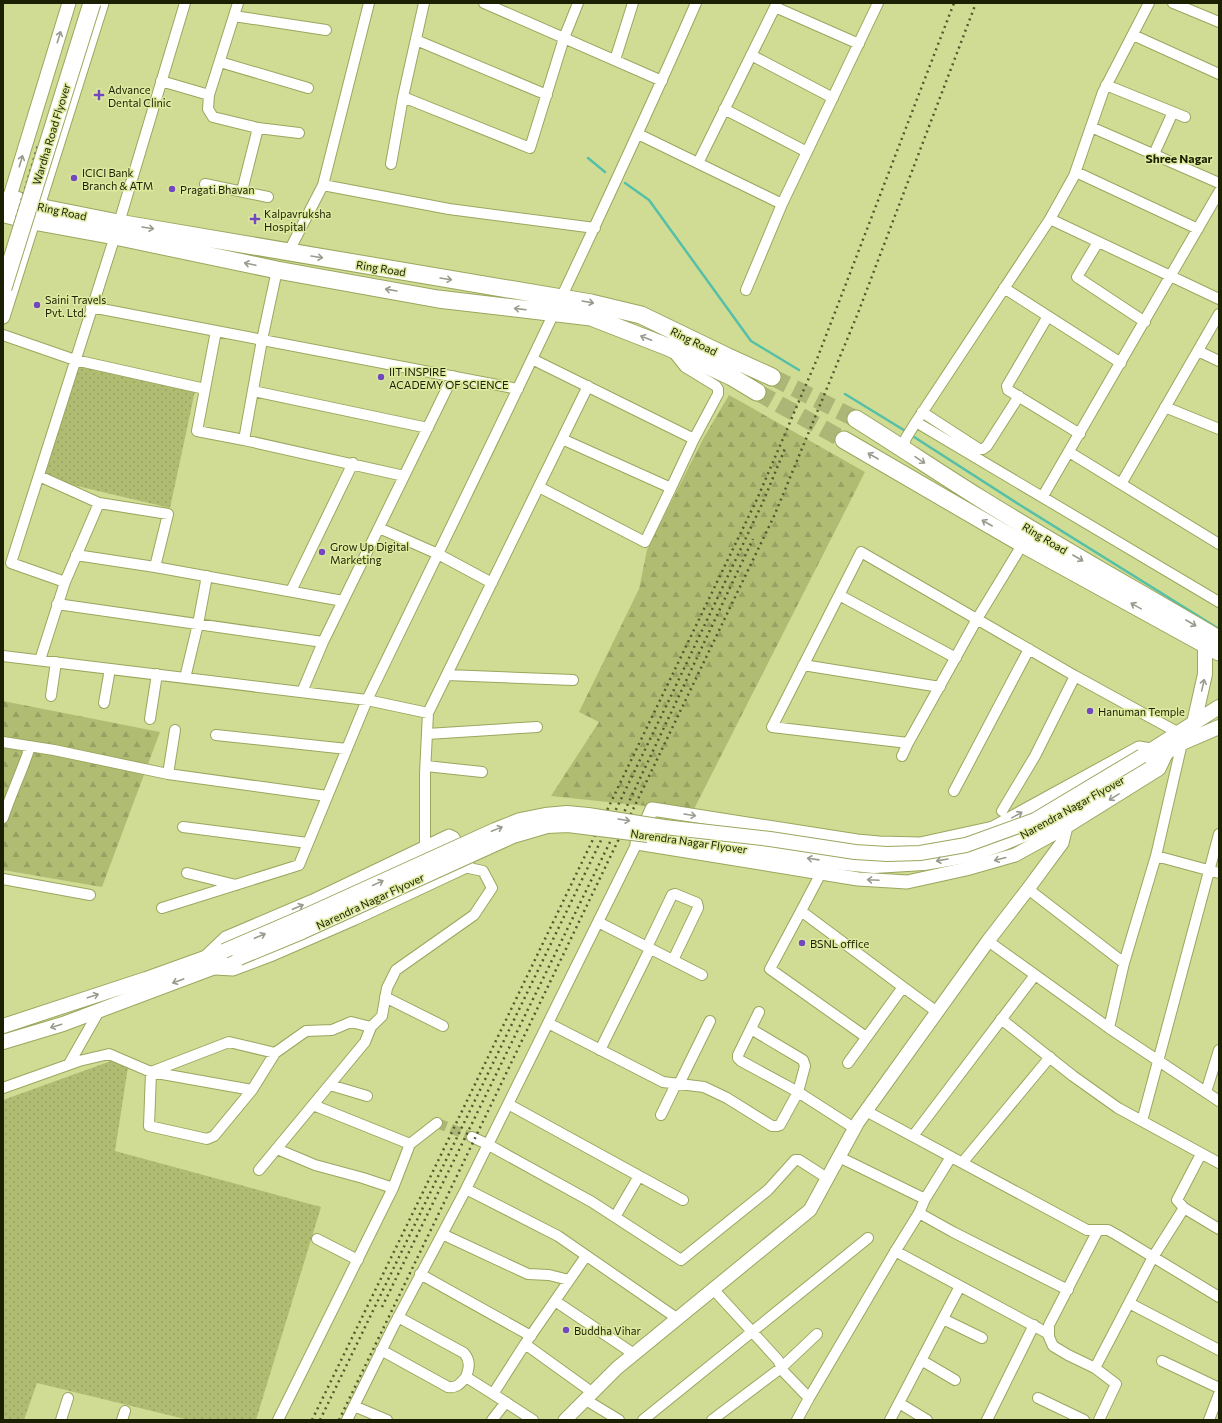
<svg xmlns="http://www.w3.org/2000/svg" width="1222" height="1423" font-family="Commissioner,sans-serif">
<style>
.grass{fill:url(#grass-dots)}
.forest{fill:url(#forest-firs)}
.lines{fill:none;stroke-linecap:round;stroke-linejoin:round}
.stream{stroke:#56bfa7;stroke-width:2.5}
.minor-tunnel{stroke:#acb676;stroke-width:10;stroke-dasharray:10 5;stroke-linecap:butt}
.trunk-tunnel{stroke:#acb676;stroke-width:17;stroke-dasharray:17 8;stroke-linecap:butt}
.minor-casing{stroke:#9ba65e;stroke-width:12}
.tertiary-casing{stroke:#9ba65e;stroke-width:15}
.secondary-casing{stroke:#9ba65e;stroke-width:16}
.trunk-casing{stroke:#9ba65e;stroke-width:19}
.minor{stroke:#fff;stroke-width:10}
.tertiary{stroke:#fff;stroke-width:13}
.secondary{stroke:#fff;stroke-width:14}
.trunk{stroke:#fff;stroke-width:17}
.rail{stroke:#53592f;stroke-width:2.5;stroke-dasharray:2 4;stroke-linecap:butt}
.secondary-bridge-casing{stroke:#9ba65e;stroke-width:16;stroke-linecap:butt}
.trunk-bridge-casing{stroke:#9ba65e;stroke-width:19;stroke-linecap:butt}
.secondary-bridge{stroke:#fff;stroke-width:14}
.trunk-bridge{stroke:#fff;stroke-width:17}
.oneway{stroke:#999b8e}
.poi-dot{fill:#7347c0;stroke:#ddea9f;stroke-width:1.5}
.labels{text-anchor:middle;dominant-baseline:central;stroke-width:3;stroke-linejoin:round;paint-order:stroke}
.poi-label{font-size:11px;fill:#1c2003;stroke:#ddea9f;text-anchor:start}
.street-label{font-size:11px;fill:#1c2003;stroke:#ddea9f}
.neighbourhood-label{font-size:12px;font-weight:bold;fill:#1c2003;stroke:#ddea9f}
</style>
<defs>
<pattern id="grass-dots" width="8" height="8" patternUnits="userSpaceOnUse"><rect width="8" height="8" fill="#b1bc73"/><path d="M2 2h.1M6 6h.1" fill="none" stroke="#98a162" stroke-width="1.8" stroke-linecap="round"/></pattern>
<pattern id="forest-firs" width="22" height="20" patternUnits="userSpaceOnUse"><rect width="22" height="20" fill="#b1bc73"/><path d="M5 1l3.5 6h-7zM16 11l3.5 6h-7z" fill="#98a162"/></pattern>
</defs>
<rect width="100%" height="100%" fill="#d0dc93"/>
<!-- grass -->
<path class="grass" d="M 78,366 L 195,391 L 170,508 L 43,478 Z
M 111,1061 L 128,1067 L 115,1151 L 321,1207 L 256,1420 L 189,1420 L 37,1383 L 24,1420 L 3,1420 L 3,1100 Z"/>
<!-- forest -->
<path class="forest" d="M 729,395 L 865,472 L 693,811 L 551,796 L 599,722 L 579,712 L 639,589 L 647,550 L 703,439 Z
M 3,701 L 160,732 L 102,887 L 3,870 Z"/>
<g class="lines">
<!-- stream -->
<path class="stream" d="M 588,158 L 605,172
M 625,183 L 649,200 L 751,341 L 799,370
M 845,394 L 907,432
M 911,435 L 1020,505 L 1219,629"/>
<!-- minor-tunnel -->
<path class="minor-tunnel" d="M 437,1123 L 472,1137"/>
<!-- trunk-tunnel -->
<path class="trunk-tunnel" d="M 772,377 L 856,419
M 757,392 L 844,440"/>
<defs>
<path id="minor" d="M 185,3 L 115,236 L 11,563 L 65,582 L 99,503 L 168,514 L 155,567 L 343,601 L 323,642 L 302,692
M 238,3 L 209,95 L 208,109 L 213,117 L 258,128 L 299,133
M 484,3 L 662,81
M 1173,3 L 1219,22
M 775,7 L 859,44
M 234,16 L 326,30
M 1133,35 L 1219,74
M 416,40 L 547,95
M 751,55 L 833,98
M 615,60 L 633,3
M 220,62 L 308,88
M 161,81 L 209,95
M 1106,85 L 1185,117
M 403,97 L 530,148 L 564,38 L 578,3
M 724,109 L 807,152
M 1091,127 L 1219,183
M 638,134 L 782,204
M 1154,154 L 1173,112
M 698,163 L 777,3
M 391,164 L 403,97 L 424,3
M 1076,172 L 1198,229
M 205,184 L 268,197
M 323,185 L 449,209 L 595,228
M 242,191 L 258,128
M 1050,219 L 1219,299
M 1098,242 L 1077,277 L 1145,322
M 288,253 L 323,185 L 369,3
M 277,270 L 262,340 L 244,440 L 404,476
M 1004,288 L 1121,363
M 746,290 L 782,204 L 878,3
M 91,307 L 518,389
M 1048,316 L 1007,386 L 1008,390 L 1080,434
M 216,331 L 197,431 L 244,440
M 3,335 L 75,360 L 205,389
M 1198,351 L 1219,361
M 532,359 L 694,439 L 718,394 L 718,389 L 716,386 L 685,367 L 673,352
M 588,386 L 562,439 L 671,488 L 694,439
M 253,391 L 428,428
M 1165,407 L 1219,429
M 922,412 L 979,449 L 983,449 L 987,446 L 1019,396
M 916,422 L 1219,602
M 903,448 L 906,438 L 916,422 L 1050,219 L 1074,176 L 1103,92 L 1149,3
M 1069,452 L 1219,544
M 39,476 L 99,503
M 1121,484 L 1219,314
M 539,487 L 645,542 L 671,488
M 1043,496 L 1219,192
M 379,528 L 438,554 L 492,583
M 76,555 L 155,567
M 291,591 L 353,463
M 839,595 L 956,658
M 343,601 L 453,376
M 57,604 L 323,642
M 3,656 L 367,700 C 479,469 593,238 696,3
M 40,660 L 65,582
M 803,665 L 940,687
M 447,675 L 573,680
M 185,678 L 198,624 L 207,576
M 51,696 L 56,662
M 104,703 L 110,669
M 150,719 L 157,674
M 175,730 L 168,774 L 327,796
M 427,734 L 537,727
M 216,735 L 347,749
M 3,742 L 54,750 L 168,774
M 908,743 L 977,619 L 1019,550 L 1021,543
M 1182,743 L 1156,856 L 1124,963 L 1109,1028 L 1219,1101
M 902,756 L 908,743 L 772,727 L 861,552 L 1075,676 L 1177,732
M 426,766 L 482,772
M 954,791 L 1029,649
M 1002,811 L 1035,756 L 1075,676
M 3,818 C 11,794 22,771 30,747
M 183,827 L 308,843
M 637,843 L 466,1189 L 558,1236 L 678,1319
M 425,847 L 425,773 L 428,713
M 1156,856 L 1219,873
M 187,873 L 236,885
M 821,873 L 801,911 L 903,987
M 3,879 L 90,895
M 1028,889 L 1124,963
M 162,908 L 299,865 L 367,700 L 428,713 L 562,439
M 801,911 L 770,969 L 866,1037
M 598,922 L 702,975
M 988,941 L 1109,1028
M 647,947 L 672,895 L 675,894 L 697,903 L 698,908 L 673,960
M 385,997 L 443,1026
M 1001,1019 L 1073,1076 L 1118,1108 L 1219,1163
M 548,1023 L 663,1082 L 704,1087 L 727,1098 L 772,1126 L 777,1126 L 780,1125 L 798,1092 L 854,1128
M 751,1029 L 803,1060 L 805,1066 L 798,1092 L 741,1061 L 738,1058 L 738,1055 L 759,1012
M 229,1042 L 275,1053 L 252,1090 L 214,1136 L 207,1139 L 149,1126 L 151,1072 Z
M 600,1050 L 650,949
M 275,1053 L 306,1031 L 332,1030 L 351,1022 L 371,1027 L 382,1016 L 387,988 L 396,970 L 474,915 L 492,888 L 483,871 L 464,867
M 848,1063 L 903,987 L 937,1012
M 69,1064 L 99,1011
M 679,1084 L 710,1021
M 330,1085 L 367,1096
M 3,1088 L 79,1061 L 109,1054 L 151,1072 L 252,1090
M 1206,1092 L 1219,1050
M 508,1104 L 639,1176 L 615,1217
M 866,1111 L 1087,1230 L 1108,1230 L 1117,1235 L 1219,1297
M 661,1115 L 676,1084
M 1142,1121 L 1219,834
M 913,1136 L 1035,975
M 472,1137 L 487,1144 L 592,1202 L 681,1260 L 768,1190 L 795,1160 L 799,1160 L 827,1178
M 410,1144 L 437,1123
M 277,1149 L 315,1165 L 363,1178 L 393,1188 L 410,1144 L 313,1105
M 839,1157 L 925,1199 L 919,1213 L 953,1232 L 1068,1290
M 962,1163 L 1050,1057
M 259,1170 L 365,1042 L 371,1027
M 639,1176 L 683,1200
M 925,1199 L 951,1157
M 1184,1208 L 1177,1200 L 1201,1154
M 1098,1230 L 1049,1325 L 1049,1337 L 1053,1346 L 1068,1355 L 1095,1368 L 1116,1384 L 1099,1420
M 442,1234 L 528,1274 L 549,1275 L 569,1280
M 317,1239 L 358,1260
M 895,1251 L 1049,1334
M 420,1274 L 531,1336
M 713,1289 L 778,1360 L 783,1371 L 809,1398 L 893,1255 L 919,1213
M 555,1301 L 634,1354
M 1129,1303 L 1219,1350
M 398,1317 L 464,1353 C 471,1361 469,1368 466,1377 L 493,1394
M 943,1319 L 982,1338
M 525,1344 L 593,1393
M 381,1350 L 448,1387 C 457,1388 460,1384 466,1377
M 921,1360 L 955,1380
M 1162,1361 L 1219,1388
M 1095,1368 L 1153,1257 L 1184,1208 L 1219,1229
M 1038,1398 L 1084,1420
M 586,1400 L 619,1420
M 899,1403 L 927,1420
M 354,1406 L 387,1420
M 61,1420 L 68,1398
M 122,1420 L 125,1411
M 278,1420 L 393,1188
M 347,1420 L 393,1327 L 466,1189
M 492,1420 L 506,1402
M 533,1420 L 493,1394 L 525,1344 L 586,1256
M 643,1420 L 868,1238
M 712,1420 L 781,1368 L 817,1334
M 797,1420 L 809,1398
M 890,1420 L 960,1286
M 987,1420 L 1034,1325
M 1209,1420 L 1219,1394"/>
<path id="tertiary" d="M 7,206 L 69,3
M 3,317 L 102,3
M 1151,750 L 1139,748 L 993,828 L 920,844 L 879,843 L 857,841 L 652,809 L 637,843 L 858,879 L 907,882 L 966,869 L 1015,855 L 1066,827 L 1159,769 L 1166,754
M 205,958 L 226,938 L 313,901 L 449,836 L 453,838 L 467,862 L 464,867 L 355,918 L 270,955 L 233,969 L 215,968
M 565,1420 L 617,1368 L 810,1210 L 858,1122 L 988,941 L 1028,889 L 1062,843 L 1066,827"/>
<path id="secondary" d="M 1194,723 L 1205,674 L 1205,644
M 1142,756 L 1219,707
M 648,835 L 834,862 L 874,866 L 924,863 L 971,855 L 999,845 L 1028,833 L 1080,805 L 1182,743 L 1219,727
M 3,1026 L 146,979 L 224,951
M 3,1042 L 63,1024 L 239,958"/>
<path id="trunk" d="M 10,198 L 38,207 L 118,223 L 591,303 L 641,315 L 728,357 L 772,377
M 5,214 L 33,221 L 115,236 L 277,270 L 438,299 L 591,317 L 668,347 L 732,377 L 757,392
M 856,419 C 898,445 939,473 981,499 C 1058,547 1137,591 1215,637
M 844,440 L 1021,543 L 1219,652"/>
</defs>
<!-- minor casing -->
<use href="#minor" class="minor-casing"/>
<!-- tertiary casing -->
<use href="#tertiary" class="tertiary-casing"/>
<!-- secondary casing -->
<use href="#secondary" class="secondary-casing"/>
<!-- trunk casing -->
<use href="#trunk" class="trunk-casing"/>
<!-- minor -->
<use href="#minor" class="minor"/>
<!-- tertiary -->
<use href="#tertiary" class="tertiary"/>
<!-- secondary -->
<use href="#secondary" class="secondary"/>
<!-- trunk -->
<use href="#trunk" class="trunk"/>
<!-- rail -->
<path class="rail" d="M 13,229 L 38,145
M 3,280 L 30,196 L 86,3
M 382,1307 L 610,842 L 753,539
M 312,1420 L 424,1190 L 758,497 L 817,359 L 954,3
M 320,1420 L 670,698 L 763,502 L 786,446
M 339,1420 L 453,1184 L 775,514 L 858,313 L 976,3"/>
<defs>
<path id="secondary-bridge" d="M 224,951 L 303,917 L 495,830 L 520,820 L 545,815 L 567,813 L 588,815 L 664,827 L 770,839 L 855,852 L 887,854 L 920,853 L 966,845 L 1035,820 L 1142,756
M 239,958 L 302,932 L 513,836 L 547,826 L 568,825 L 648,835"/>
<path id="trunk-bridge" d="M 3,288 L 92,3"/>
</defs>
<!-- secondary-bridge casing -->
<use href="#secondary-bridge" class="secondary-bridge-casing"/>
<!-- trunk-bridge casing -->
<use href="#trunk-bridge" class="trunk-bridge-casing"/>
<!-- secondary-bridge -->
<use href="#secondary-bridge" class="secondary-bridge"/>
<!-- trunk-bridge -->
<use href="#trunk-bridge" class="trunk-bridge"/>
</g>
<!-- one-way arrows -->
<defs><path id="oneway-shaft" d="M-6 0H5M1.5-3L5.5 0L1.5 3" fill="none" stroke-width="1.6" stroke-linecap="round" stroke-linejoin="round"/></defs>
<g class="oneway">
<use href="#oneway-shaft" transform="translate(59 37) rotate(-73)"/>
<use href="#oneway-shaft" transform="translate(21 161) rotate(-73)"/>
<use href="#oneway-shaft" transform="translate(148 228) rotate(9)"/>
<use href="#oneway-shaft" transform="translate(317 257) rotate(9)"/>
<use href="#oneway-shaft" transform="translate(250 264) rotate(-168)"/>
<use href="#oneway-shaft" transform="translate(446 279) rotate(9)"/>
<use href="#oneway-shaft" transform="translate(391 290) rotate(-170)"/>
<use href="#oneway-shaft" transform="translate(588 302) rotate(10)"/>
<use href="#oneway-shaft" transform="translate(520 309) rotate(-173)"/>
<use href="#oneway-shaft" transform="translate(646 338) rotate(-159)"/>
<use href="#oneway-shaft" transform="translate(873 456) rotate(-150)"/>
<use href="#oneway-shaft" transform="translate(920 460) rotate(34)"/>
<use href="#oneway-shaft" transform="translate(987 523) rotate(-150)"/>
<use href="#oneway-shaft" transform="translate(1078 558) rotate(30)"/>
<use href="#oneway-shaft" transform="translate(1136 606) rotate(-151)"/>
<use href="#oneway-shaft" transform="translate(1191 623) rotate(30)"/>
<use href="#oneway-shaft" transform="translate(1203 685) rotate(-77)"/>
<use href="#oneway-shaft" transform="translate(1114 797) rotate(148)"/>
<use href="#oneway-shaft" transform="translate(690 815) rotate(9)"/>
<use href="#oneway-shaft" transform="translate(1017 815) rotate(-29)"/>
<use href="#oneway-shaft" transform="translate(624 820) rotate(9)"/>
<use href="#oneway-shaft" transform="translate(497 829) rotate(-22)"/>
<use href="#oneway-shaft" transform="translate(813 859) rotate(-172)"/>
<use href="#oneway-shaft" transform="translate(1000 859) rotate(165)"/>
<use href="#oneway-shaft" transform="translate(942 860) rotate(170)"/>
<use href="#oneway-shaft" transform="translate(873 880) rotate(-177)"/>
<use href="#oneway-shaft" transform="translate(378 883) rotate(-25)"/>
<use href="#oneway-shaft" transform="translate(298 907) rotate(-23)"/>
<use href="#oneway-shaft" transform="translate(260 936) rotate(-23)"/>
<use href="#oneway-shaft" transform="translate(178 981) rotate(160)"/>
<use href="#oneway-shaft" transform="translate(93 996) rotate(-18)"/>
<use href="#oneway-shaft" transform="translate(56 1026) rotate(163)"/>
</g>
<!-- markers -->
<g class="poi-dot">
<path d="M97 89h4v4h4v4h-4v4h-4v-4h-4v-4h4z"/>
<circle cx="74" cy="178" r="4"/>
<circle cx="172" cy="189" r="4"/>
<path d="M253 213h4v4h4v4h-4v4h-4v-4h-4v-4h4z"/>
<circle cx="37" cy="305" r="4"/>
<circle cx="381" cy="377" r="4"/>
<circle cx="322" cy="552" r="4"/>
<circle cx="1090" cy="711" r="4"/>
<circle cx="802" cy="943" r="4"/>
<circle cx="566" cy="1330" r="4"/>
</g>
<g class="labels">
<!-- poi labels -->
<g class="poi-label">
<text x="108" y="89">Advance<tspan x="108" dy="13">Dental Clinic</tspan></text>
<text x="82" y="172">ICICI Bank<tspan x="82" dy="13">Branch &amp; ATM</tspan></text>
<text x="180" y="189">Pragati Bhavan</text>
<text x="264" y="213">Kalpavruksha<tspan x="264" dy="13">Hospital</tspan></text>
<text x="45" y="299">Saini Travels<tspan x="45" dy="13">Pvt. Ltd.</tspan></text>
<text x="389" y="371">IIT INSPIRE<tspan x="389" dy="13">ACADEMY OF SCIENCE</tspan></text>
<text x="330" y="546">Grow Up Digital<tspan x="330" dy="13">Marketing</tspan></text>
<text x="1098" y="711">Hanuman Temple</text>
<text x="810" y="943">BSNL office</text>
<text x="574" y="1330">Buddha Vihar</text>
</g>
<!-- street labels -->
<g class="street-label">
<text transform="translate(51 134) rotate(-73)">Wardha Road Flyover</text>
<text transform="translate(62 211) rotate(12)">Ring Road</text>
<text transform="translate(381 268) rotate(9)">Ring Road</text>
<text transform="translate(694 341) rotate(26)">Ring Road</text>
<text transform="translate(1045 538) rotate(31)">Ring Road</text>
<text transform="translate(1072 807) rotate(-29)">Narendra Nagar Flyover</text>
<text transform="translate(689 841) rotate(8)">Narendra Nagar Flyover</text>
<text transform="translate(370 901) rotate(-25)">Narendra Nagar Flyover</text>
</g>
<!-- neighbourhood labels -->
<g class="neighbourhood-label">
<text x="1179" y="158">Shree Nagar</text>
</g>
</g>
<!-- border -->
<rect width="1222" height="1423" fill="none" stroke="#1c2003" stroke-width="8"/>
</svg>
